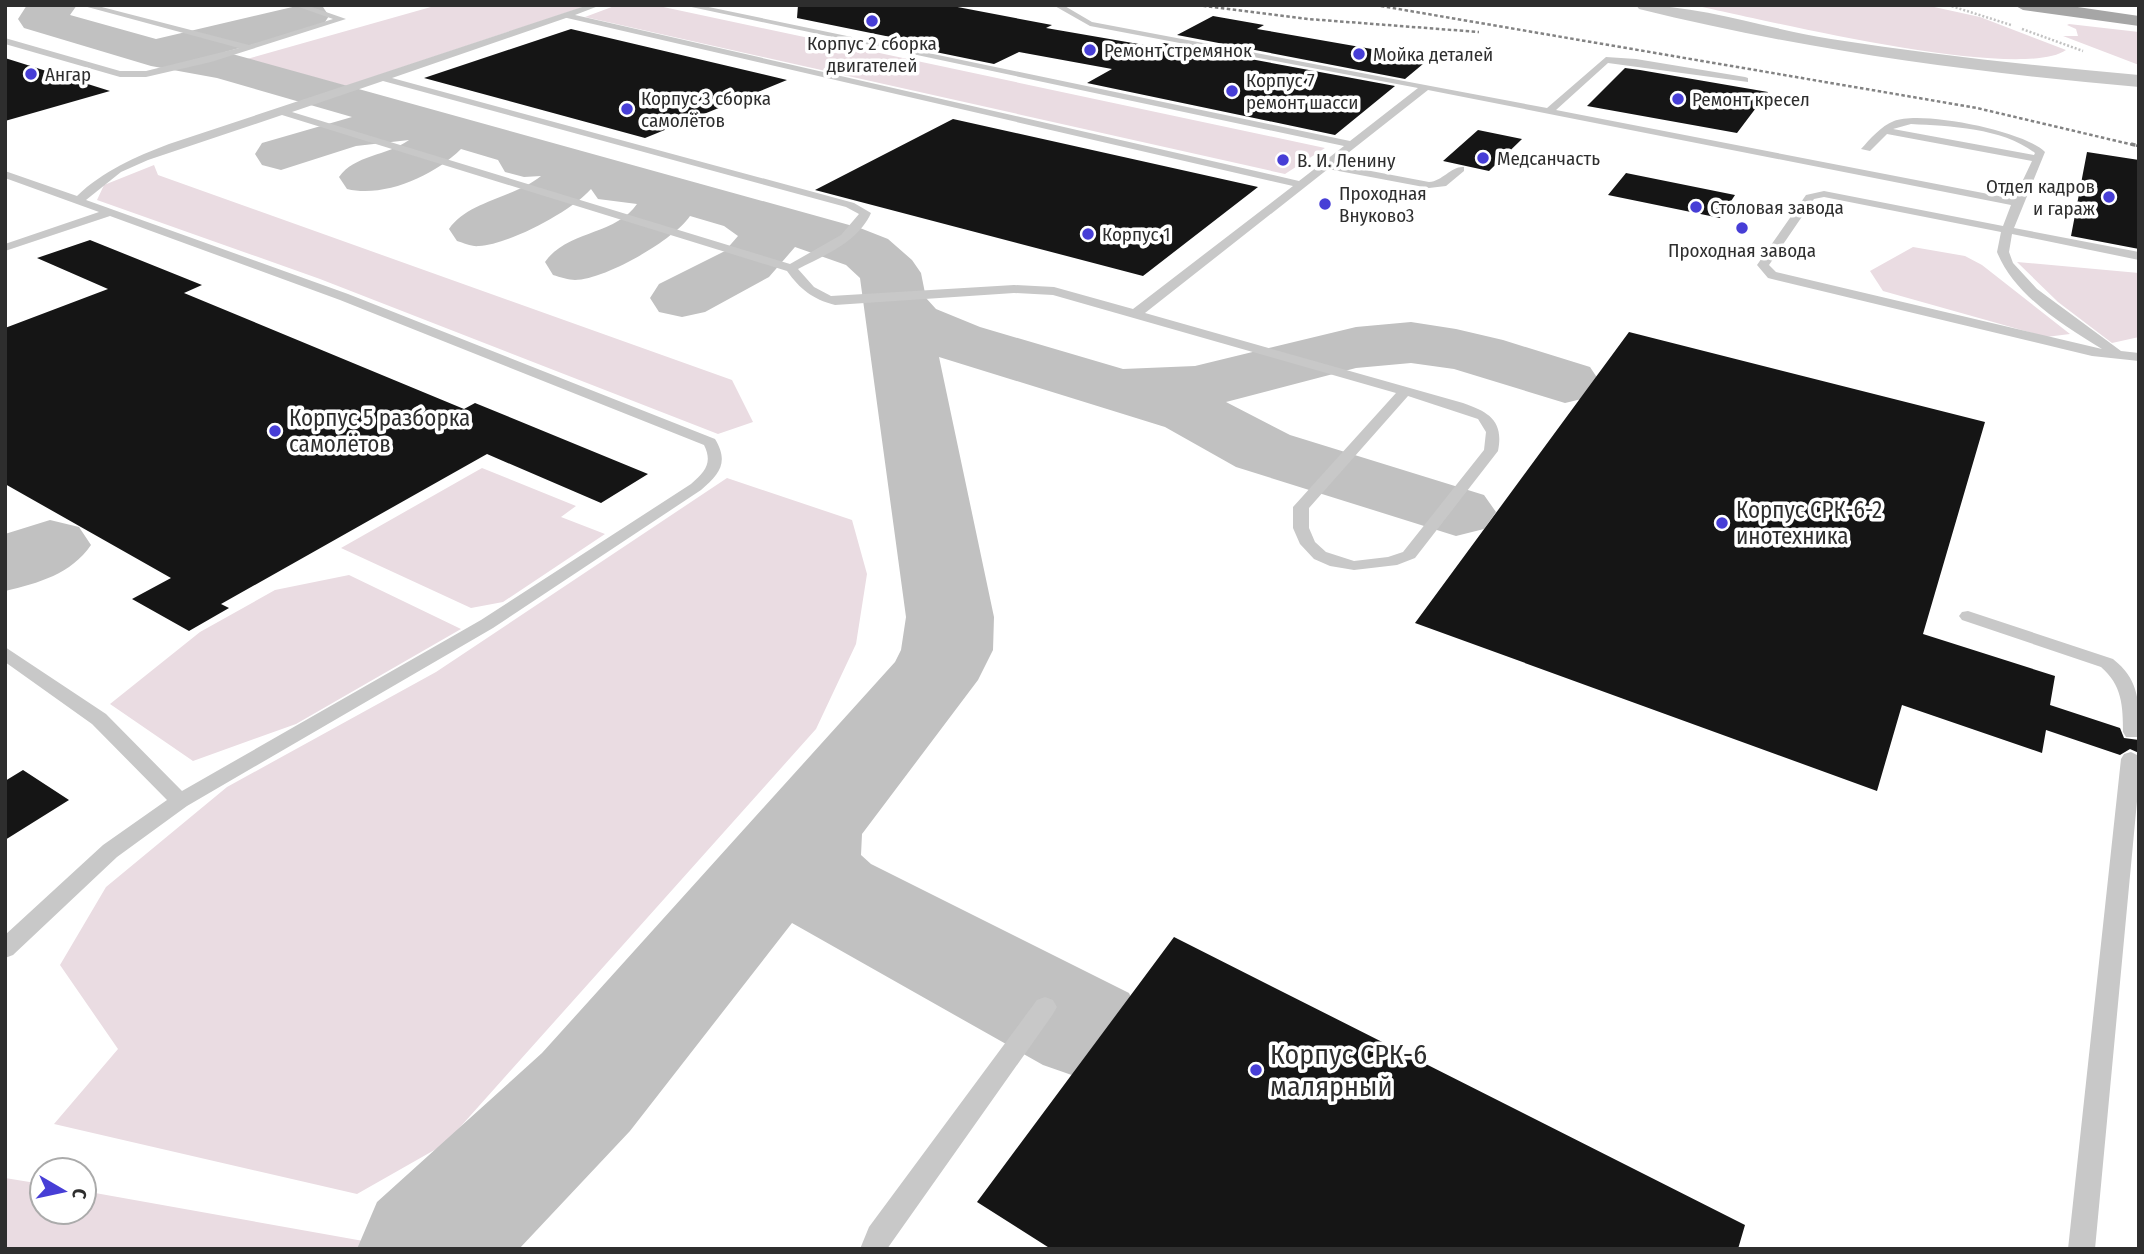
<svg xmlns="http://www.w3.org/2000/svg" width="2144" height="1254" font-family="'Fira Sans Condensed',sans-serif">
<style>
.green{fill:#eadce2}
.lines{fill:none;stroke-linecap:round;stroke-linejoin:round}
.taxiway{fill:#c1c1c1;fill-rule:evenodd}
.building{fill:#151515}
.path{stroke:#c2c2c2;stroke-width:2.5;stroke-dasharray:2 2;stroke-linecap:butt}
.service{fill:#c8c8c8;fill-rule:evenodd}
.tertiary{fill:#c8c8c8;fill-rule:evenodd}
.primary{fill:#a6a6a6;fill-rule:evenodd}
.rail-far1{stroke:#838383;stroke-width:2.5;stroke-dasharray:3.5 2.5;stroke-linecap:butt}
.rail{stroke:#838383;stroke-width:3.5;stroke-dasharray:4.5 3.5;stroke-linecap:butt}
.poi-dot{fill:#473ed6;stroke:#fff;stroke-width:2.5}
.labels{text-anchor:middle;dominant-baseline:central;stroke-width:7;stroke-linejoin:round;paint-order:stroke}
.far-poi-label{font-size:19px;fill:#2e2e2e;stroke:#fff;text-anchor:start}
.poi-label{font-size:23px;fill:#2e2e2e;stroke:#fff;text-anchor:start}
.near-poi-label{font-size:28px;fill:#2e2e2e;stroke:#fff;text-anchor:start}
</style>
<rect width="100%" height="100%" fill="#fff"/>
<!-- green -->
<path class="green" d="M 438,5 L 589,5 L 346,86 L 247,59 Z
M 617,5 L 654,5 L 1325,148 L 1285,174 L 585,17 Z
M 1692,5 L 1925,5 L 1980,17 L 2066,50 C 2019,83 1758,18 1692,5 Z
M 2069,24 L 2139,32 L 2139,65 L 2063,36 L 2078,36 L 2076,29 L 2067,25 Z
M 154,165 L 158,175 L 732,380 L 753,422 L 718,434 L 320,279 L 97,200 L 104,185 Z
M 1913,247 L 1965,256 L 1982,265 L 2070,334 L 2046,337 L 1883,291 L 1870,271 Z
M 2017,262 L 2139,273 L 2139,337 L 2112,343 L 2058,302 Z
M 482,468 L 576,506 L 561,517 L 605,534 L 503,602 L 471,608 L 341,548 Z
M 727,478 L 852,520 L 867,574 L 856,644 L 816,729 L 445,1144 L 357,1194 L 54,1124 L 118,1049 L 60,965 L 106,887 L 227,787 L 436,672 Z
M 349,575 L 461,629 L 296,724 L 193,761 L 110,704 L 200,632 L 275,590 Z
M 5,1178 L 42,1184 L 42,1212 L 84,1212 L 84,1191 L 369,1242 L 361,1249 L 5,1249 Z"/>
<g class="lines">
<!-- taxiway -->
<path class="taxiway" d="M 27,5 L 77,5 L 70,15 L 156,39 L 301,5 L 323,7 L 329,16 L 323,25 L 225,52 L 860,228 L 888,239 L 912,260 L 921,273 L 926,298 L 936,309 L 980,327 L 1123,369 L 1195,366 L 1356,327 L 1411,322 L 1456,329 L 1503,340 L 1590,367 L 1600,382 L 1590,397 L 1565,403 L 1454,369 L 1411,363 L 1356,368 L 1226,402 L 1290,435 L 1484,495 L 1496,512 L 1484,529 L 1456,536 L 1236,467 L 1165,427 L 939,357 L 994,617 L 993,650 L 978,680 L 862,834 L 861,855 L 871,864 L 1129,993 L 1146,1029 L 1129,1065 L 1086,1080 L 1043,1065 L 792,923 L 630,1131 L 519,1249 L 357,1249 L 377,1202 L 542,1053 L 895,662 L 901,650 L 906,617 L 860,278 L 846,265 L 795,247 L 769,277 L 705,312 L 682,317 L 659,312 L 650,298 L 659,284 L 725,251 L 738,236 L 724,226 L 690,216 C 674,240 604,280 575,280 C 569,280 560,277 553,275 L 545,262 C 566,231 616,235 637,204 L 598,199 L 591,189 C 572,211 508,245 479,246 C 472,247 464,243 457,241 L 449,229 C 468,201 514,198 541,176 L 524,177 L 505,172 L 498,160 L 461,149 C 434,176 384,198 347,189 L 339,177 C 354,155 387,156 409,140 L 356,146 L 281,170 L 262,165 L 255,154 L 262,143 L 352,117 L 217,78 L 151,66 L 24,28 L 18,19 Z
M 50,520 L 79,527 L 91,545 C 71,574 39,583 5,591 L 5,534 Z"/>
</g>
<!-- building -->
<path class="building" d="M 798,5 L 947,5 L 1052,25 L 1046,28 L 1156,47 L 1164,43 L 1395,86 L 1335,135 L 1087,83 L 1112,69 L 1019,52 L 994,64 L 916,48 L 925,44 L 797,18 Z
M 1213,16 L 1264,25 L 1257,29 L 1429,59 L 1405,79 L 1177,35 Z
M 571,29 L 787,80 L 645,138 L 424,78 Z
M 5,58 L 110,91 L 5,121 Z
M 1625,68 L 1640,70 L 1768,92 L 1737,133 L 1587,106 Z
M 953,119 L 1258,187 L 1143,276 L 815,190 Z
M 1478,130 L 1522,139 L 1489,171 L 1443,161 Z
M 2087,152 L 2139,160 L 2139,249 L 2071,236 Z
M 1626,173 L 1735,195 L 1720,218 L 1608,195 Z
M 90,240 L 202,285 L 184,293 L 464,409 L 475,403 L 648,474 L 601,503 L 487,454 L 221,604 L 229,608 L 189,631 L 132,599 L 171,578 L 5,484 L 5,328 L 108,289 L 37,258 Z
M 1629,332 L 1985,422 L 1923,634 L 2055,676 L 2050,705 L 2120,728 L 2124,738 L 2139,740 L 2139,753 L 2130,749 L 2120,755 L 2046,730 L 2042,753 L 1902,705 L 1877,791 L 1415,623 Z
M 23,770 L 69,800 L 5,840 L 5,781 Z
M 1174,937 L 1745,1225 L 1738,1249 L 1051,1249 L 977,1202 Z"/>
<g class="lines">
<!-- path -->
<path class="path" d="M 1948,5 L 2011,25
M 2022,29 L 2083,51"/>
<!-- service -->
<path class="service" d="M 80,5 L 94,5 L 249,45 L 333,19 L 293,5 L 306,5 L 346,19 L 211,62 L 146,77 L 120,77 L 5,44 L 5,38 L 120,71 L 146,71 L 239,48 Z
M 588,5 L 601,5 L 575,15 L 1299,181 L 1344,146 L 682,5 L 699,5 L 1350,141 L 1418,88 L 1090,26 L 1053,5 L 1063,5 L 1092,22 L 1547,108 L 1606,57 L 1636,59 L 1745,77 L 1748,78 L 1748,82 L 1608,63 L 1556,110 L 2014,199 L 2032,161 L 1887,134 L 1870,151 L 1861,149 C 1870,139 1881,126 1894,121 C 1921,110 2025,131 2045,152 L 2014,228 L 2139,252 L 2139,260 L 2012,234 L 2009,252 L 2013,263 L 2037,289 L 2121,351 L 2139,353 L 2139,361 L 2092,356 L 1768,278 L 1757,265 L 1806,195 L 1824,191 L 2003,226 L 2011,205 L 1428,90 L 1334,164 L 1429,182 C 1443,181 1451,166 1464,167 L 1464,171 L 1446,186 L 1429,188 L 1328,169 L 1145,313 L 1463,403 C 1489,412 1504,421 1498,451 L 1415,558 L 1397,565 L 1354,570 L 1330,566 L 1314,559 L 1300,544 L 1293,528 L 1293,507 L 1396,393 L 1053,295 L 1014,293 L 835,305 C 812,299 800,289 787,271 L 282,115 L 148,160 L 121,172 L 86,200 L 348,294 L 715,439 C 729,462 720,474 701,490 L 493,628 L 187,806 L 117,857 L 13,955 L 5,958 L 5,935 L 103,845 L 167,800 L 92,724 L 5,662 L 5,647 L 106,714 L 182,791 L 481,620 L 691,484 C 705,472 713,463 704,445 L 340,300 L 110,216 L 5,251 L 5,244 L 99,212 L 5,178 L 5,171 L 77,196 C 103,171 135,157 169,144 ZM 566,18 L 567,18 L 1293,186 L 1133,309 L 1054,287 L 1014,285 L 831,296 L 814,287 L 798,269 C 825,255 858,242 871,213 L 854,203 L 392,78 ZM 383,81 L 846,207 L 859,214 L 841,235 L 790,264 L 292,112 ZM 1911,124 C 1950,126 2003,128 2035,153 L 2034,155 L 1893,129 ZM 1824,197 L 2001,232 L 1997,252 C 2014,295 2064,326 2102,349 L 1776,272 L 1769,265 L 1814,199 ZM 1408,396 L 1478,419 L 1486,432 L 1484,450 L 1403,552 L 1388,557 L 1354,561 L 1326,552 L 1315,542 L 1309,528 L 1309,508 Z
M 1968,611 L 2113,659 C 2141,681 2139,705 2139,737 L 2126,737 L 2123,732 C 2123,706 2122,685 2101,667 L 1962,620 L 1959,616 L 1962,612 Z
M 2131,752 L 2139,756 L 2139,780 L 2095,1249 L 2068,1249 L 2121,759 L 2124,754 Z
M 1045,997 L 1053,1000 L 1057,1007 L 1053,1014 L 887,1249 L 860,1249 L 869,1227 L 1037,1000 Z"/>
<!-- tertiary -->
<path class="tertiary" d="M 1636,5 C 1701,5 1767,29 1831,39 C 1933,55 2036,66 2139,75 L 2139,87 C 1970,72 1804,50 1639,9 Z"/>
<!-- primary -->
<path class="primary" d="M 2014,5 L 2064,5 L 2139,16 L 2139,26 L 2023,10 Z"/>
<!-- rail-far1 -->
<path class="rail-far1" d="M 1197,5 L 1308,19 L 1479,32
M 1375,5 L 1977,108 L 2138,146"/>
<!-- rail -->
<path class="rail" d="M 2131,144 L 2139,146"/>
</g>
<!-- markers -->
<g class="poi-dot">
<circle cx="872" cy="21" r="7"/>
<circle cx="1090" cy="50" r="7"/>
<circle cx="1359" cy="54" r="7"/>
<circle cx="31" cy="74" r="7"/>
<circle cx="1232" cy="91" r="7"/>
<circle cx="1678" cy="99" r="7"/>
<circle cx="627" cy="109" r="7"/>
<circle cx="1483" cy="158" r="7"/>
<circle cx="1283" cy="160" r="7"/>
<circle cx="2109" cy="197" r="7"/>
<circle cx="1325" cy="204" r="7"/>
<circle cx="1696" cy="207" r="7"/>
<circle cx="1742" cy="228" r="7"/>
<circle cx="1088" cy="234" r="7"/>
<circle cx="275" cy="431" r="7"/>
<circle cx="1722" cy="523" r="7"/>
<circle cx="1256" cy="1070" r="7"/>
</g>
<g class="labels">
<!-- far-poi labels -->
<g class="far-poi-label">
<text x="872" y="43" text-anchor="middle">Корпус 2 сборка<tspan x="872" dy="22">двигателей</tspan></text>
<text x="1104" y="50">Ремонт стремянок</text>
<text x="1373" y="54">Мойка деталей</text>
<text x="45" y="74">Ангар</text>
<text x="1246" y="80">Корпус 7<tspan x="1246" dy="22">ремонт шасси</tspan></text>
<text x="641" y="98">Корпус 3 сборка<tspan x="641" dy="22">самолётов</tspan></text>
<text x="1692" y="99">Ремонт кресел</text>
<text x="1497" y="158">Медсанчасть</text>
<text x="1297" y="160">В. И. Ленину</text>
<text x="2095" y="186" text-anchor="end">Отдел кадров<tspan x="2095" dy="22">и гараж</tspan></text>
<text x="1339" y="193">Проходная<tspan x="1339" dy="22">Внуково3</tspan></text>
<text x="1710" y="207">Столовая завода</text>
<text x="1102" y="234">Корпус 1</text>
<text x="1742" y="250" text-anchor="middle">Проходная завода</text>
</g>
<!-- poi labels -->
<g class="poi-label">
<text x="289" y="418">Корпус 5 разборка<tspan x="289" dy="26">самолётов</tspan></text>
<text x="1736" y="510">Корпус СРК-6-2<tspan x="1736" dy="26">инотехника</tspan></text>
</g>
<!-- near-poi labels -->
<g class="near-poi-label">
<text x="1270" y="1054">Корпус СРК-6<tspan x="1270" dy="32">малярный</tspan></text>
</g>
</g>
<!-- border -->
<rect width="2144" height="1254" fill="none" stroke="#2e2e2e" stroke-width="14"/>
<!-- north arrow -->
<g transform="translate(63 1191) rotate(99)"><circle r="33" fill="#ffffff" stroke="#ababab" stroke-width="2"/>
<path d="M0-5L12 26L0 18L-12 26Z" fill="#473ed6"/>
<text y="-10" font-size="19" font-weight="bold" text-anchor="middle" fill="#2e2e2e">С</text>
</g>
</svg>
